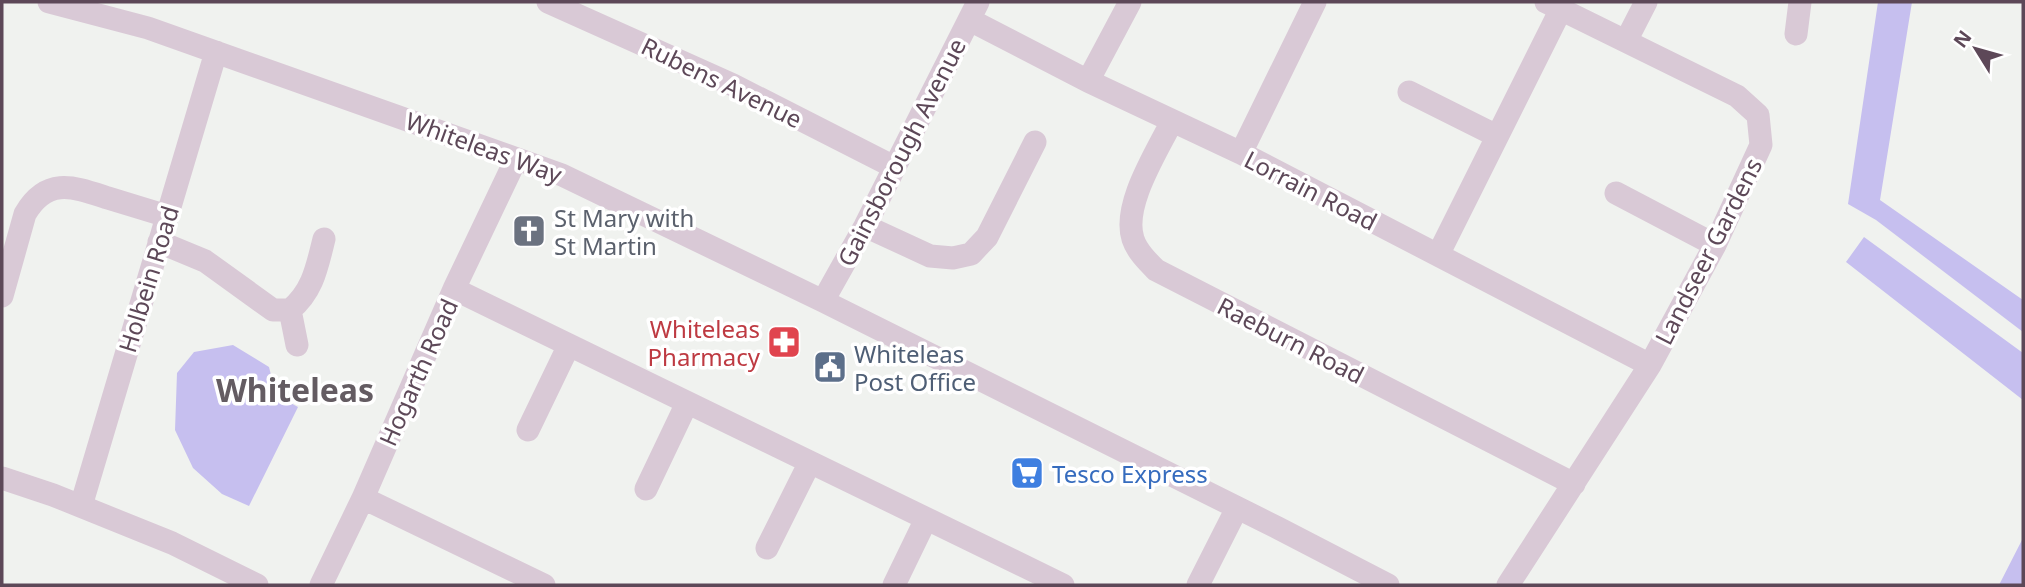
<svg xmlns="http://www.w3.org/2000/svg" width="2025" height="587" font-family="'Noto Sans',sans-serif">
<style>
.green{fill:#c6bfef}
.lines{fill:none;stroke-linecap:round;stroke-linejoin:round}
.minor{stroke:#d9c9d6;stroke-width:23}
.labels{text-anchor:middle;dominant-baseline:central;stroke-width:7;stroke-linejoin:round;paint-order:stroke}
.street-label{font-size:24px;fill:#5d4858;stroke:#fff}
.worship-label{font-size:24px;fill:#5b616d;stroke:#fff;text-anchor:start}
.health-label{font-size:24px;fill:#be3a42;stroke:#fff;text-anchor:end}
.service-label{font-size:24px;fill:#4e5e75;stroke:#fff;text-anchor:start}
.shop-label{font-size:24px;fill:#366cbe;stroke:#fff;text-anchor:start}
.district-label{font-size:32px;font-weight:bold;fill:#645c62;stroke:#fff}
</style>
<rect width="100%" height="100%" fill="#f0f2ef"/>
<!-- green -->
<path class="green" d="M 1878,2 L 1912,2 L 1880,200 L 2023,300 L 2023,332 L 1876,220 L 1848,204 Z
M 1864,237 L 2023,353 L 2023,400 L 1846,262 Z
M 233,345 L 269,367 L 276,395 L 298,407 L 249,506 L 222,494 L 193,468 L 175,430 L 177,373 L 194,352 Z
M 2023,538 L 2023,585 L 1999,585 Z"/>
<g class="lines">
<!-- minor -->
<path class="minor" d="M 49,2 L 148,28 L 562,175 L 823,301 L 1278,528 L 1388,585
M 548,2 L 733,85 L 894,167
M 970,20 L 1088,81 L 1241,153 L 1650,365
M 1796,34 L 1800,2
M 1626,41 L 1646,2
M 1088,81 L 1130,2
M 1409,92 L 1497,136
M 1172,121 C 1157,152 1122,205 1133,239 C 1137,251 1147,261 1156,270 L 1574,484
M 1241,153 L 1315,2
M 1616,193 L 1715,245
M 865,226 L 930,256 L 953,258 L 971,254 L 987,237 L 1035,142
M 159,242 L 205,261 L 273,310 L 290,310 C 313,291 317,267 324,239
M 1438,255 L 1561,9
M 454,289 L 1063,585
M 2,296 L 25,214 C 47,176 74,187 108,198 C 128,204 147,210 167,216
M 823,301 L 865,226 L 978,2
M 290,310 L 297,345
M 528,430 L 569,345
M 2,478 L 53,495 L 172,543 L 257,585
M 646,489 L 687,403
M 363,498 L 544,585
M 81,506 L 216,52
M 767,548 L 810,462
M 321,585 L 363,498 L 454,289 L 516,159
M 894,585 L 926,519
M 1198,585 L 1237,508
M 1508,585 L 1650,365 L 1715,245 L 1761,145 L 1758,115 L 1737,96 L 1546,2"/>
</g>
<!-- icons -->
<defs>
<symbol id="church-square" viewBox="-11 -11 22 22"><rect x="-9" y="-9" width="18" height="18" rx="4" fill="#6b7280" stroke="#fff"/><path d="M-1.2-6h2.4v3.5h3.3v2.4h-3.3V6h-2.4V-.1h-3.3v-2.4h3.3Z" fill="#fff"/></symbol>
<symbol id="pharmacy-square" viewBox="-11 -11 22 22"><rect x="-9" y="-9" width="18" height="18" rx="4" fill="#e0444e" stroke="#fff"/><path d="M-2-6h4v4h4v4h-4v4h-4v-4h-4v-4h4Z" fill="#fff"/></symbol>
<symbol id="civic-square" viewBox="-11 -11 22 22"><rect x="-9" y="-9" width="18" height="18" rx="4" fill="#5c6f8a" stroke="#fff"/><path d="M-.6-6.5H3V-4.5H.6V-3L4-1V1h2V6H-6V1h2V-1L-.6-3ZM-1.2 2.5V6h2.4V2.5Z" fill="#fff"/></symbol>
<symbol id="supermarket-square" viewBox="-11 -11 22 22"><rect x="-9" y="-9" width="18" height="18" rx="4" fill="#3f7fe0" stroke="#fff"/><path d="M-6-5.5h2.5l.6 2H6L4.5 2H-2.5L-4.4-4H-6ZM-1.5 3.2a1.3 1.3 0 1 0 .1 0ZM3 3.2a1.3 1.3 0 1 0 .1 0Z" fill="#fff"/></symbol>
</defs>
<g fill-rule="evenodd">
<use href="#church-square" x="510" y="212" width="38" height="38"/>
<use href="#pharmacy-square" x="765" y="323" width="38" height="38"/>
<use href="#civic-square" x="811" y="348" width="38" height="38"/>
<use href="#supermarket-square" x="1008" y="454" width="38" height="38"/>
</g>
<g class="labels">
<!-- street labels -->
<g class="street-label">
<text transform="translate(722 82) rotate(26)">Rubens Avenue</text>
<text transform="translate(484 147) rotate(20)">Whiteleas Way</text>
<text transform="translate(901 152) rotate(-63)">Gainsborough Avenue</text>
<text transform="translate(1311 190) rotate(27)">Lorrain Road</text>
<text transform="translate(1708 251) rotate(-63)">Landseer Gardens</text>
<text transform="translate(148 279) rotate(-73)">Holbein Road</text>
<text transform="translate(1291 340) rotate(27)">Raeburn Road</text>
<text transform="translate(418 372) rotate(-66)">Hogarth Road</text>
</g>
<!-- worship labels -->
<g class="worship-label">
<text x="554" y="217">St Mary with<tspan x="554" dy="28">St Martin</tspan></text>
</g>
<!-- health labels -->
<g class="health-label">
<text x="760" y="328">Whiteleas<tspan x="760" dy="28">Pharmacy</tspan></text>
</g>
<!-- service labels -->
<g class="service-label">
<text x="854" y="353">Whiteleas<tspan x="854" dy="28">Post Office</tspan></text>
</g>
<!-- shop labels -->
<g class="shop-label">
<text x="1052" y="473">Tesco Express</text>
</g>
<!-- district labels -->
<g class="district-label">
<text x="295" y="389">Whiteleas</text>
</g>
</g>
<!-- border -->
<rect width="2025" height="587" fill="none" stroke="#5d4858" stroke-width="7"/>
<!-- north arrow -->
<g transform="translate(1976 49) rotate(307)" stroke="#ffffff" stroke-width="5" paint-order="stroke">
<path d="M0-5L12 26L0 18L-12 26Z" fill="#5d4858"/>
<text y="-10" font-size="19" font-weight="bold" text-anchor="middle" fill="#5d4858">N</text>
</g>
</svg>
